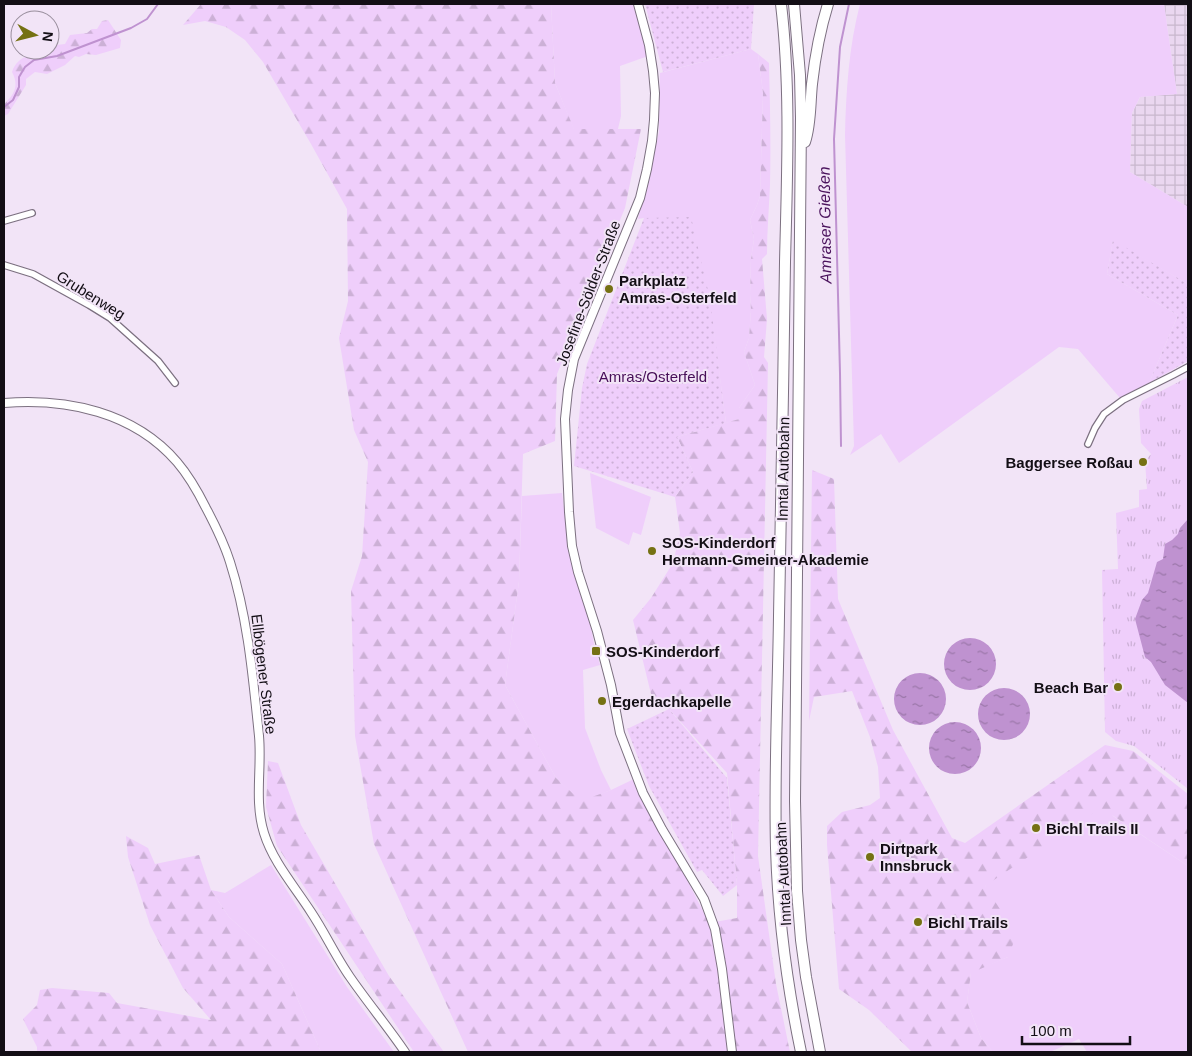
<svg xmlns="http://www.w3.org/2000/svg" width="1192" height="1056" font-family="Arial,sans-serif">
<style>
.industrial{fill:url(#industrial-grid)}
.grass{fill:#efcefb}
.forest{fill:url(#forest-firs)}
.park{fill:url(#park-tufts)}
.garden{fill:url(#garden-dots)}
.water{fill:url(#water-ripples)}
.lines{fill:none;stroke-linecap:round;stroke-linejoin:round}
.stream{stroke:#bf92d0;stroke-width:2}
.minor-casing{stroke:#7c7080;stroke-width:8}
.secondary-casing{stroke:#7c7080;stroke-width:10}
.motorway-casing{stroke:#7c7080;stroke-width:12}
.minor{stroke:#fff;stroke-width:5.5}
.secondary{stroke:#fff;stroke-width:8}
.motorway{stroke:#fff;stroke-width:10}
.poi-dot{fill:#757113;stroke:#f2e4f7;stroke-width:2}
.labels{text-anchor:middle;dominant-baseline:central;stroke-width:4;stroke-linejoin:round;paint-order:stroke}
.poi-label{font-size:15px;font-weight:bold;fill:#130e15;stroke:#f2e4f7;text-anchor:start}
.street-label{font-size:15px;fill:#130e15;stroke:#f2e4f7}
.park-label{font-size:15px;fill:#470e58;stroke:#f2e4f7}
.water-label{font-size:16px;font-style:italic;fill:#4b135d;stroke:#f2e4f7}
</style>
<defs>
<pattern id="industrial-grid" width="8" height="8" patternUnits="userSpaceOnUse" patternTransform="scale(1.25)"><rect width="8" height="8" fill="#ead7f0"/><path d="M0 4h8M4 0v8" fill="none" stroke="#c8b7cd"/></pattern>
<pattern id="forest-firs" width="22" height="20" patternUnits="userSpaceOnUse" patternTransform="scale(1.25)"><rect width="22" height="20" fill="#efcefb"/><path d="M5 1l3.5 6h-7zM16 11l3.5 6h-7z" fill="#ccb0d6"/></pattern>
<pattern id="park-tufts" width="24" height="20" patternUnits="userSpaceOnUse" patternTransform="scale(1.25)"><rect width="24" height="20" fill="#efcefb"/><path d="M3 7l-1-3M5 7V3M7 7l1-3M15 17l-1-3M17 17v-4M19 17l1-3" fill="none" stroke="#ccb0d6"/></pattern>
<pattern id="garden-dots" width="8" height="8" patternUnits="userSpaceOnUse" patternTransform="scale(1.25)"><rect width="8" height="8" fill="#efcefb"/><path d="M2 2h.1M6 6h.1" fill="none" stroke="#ccb0d6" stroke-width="1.8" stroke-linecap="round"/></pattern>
<pattern id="water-ripples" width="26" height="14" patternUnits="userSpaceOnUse" patternTransform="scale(1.25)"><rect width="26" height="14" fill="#bf92d0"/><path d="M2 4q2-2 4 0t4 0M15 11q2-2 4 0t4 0" fill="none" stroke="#9a76a8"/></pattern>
</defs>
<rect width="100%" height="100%" fill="#f2e4f7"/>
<!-- industrial -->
<path class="industrial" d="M 1164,4 L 1188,4 L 1188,207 L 1130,172 L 1132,113 L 1140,97 L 1177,94 Z"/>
<!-- grass -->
<path class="grass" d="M 551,4 L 636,4 L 651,55 L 620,66 L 621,116 L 618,129 L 574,130 L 555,83 Z
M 860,4 L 1164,4 L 1177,94 L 1140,97 L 1132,113 L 1130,172 L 1188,207 L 1188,284 L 1113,241 L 1107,274 L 1178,315 L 1149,383 L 1120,398 L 1078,349 L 1059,347 L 899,463 L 881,434 L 850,455 L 854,446 L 845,135 C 846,91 849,46 860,4 Z
M 751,49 L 758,54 L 763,93 L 760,196 L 757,205 L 750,220 L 754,239 L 751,259 L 750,294 L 751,310 L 749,338 L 744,352 L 755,385 L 739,408 L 739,419 L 726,423 L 714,333 L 709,300 L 644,218 L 638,219 L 659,132 L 660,73 Z
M 590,473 L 651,497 L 641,535 L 633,532 L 629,545 L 596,528 Z
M 562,493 L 567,534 L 574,571 L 589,618 L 594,644 L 600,665 L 583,670 L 585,728 L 601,770 L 611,790 L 581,802 L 556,778 L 505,685 L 519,581 L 522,496 Z
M 1093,768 L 1113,816 L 1188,866 L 1188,1052 L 1087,1052 L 1079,1039 L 1050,1052 L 993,1052 L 981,1038 L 967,1002 L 971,972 L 1008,957 L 985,886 Z
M 271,865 L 347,987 L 394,1052 L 321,1052 L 282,964 L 229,917 L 211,890 L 225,893 Z"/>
<!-- forest -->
<path class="forest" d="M 201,4 L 551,4 L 555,83 L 574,129 L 641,129 L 625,208 L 557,374 L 555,441 L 523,454 L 519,581 L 505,685 L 556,778 L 581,801 L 611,790 L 634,779 C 659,827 685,875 709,923 L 737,918 L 737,885 L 727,773 L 669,709 L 651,694 L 633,620 L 651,598 L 673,563 L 680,533 L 675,497 L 693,472 L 677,437 L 739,419 L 739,408 L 755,385 L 744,352 L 749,338 L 751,310 L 750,294 L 751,259 L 754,239 L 750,220 L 757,205 L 760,196 L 763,93 L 758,54 L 769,63 C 770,103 771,144 770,185 C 769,208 767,231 767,254 L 762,259 L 767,319 L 764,357 L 768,363 L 758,856 L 776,984 L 790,1052 L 468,1052 L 374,844 L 355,736 L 351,591 L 362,556 L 368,462 L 354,430 L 339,338 L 348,301 L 347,209 L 311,144 L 263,62 L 245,40 L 226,27 L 205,21 L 183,25 Z
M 108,20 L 121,40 L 120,48 L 96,55 L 86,54 L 79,57 L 75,56 L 65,65 L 47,74 L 35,72 L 26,79 L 26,85 L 8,114 L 4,116 L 4,104 C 15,94 19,85 12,72 C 18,54 36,53 52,51 L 56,45 L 65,44 L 70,35 L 87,33 L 92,29 L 97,29 L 102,21 Z
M 812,470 L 834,479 L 838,599 L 893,730 L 952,838 L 965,843 L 1105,745 L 1133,751 L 1188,794 L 1188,866 L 1112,815 L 1092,814 L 985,886 L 1007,920 L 1015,939 L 1008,957 L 971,973 L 967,1002 L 981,1038 L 993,1052 L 912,1052 L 869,1010 L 839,989 L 827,845 L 827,826 L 842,812 L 870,805 L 880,798 L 878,767 L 870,737 L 852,691 L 814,697 L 809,721 Z
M 268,761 L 278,763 L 301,825 L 389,976 L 444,1052 L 414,1052 L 277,846 L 266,807 Z
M 126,836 L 148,848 L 155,864 L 199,855 L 211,890 L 229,917 L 282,964 L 321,1052 L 37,1052 L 37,1047 L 23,1019 L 37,1005 L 40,990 L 52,988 L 109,993 L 117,1003 L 211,1020 L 183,988 L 150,925 L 128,857 Z"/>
<!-- park -->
<path class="park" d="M 1188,377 L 1188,789 L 1134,746 L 1116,741 L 1105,732 L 1102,570 L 1118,569 L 1116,513 L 1139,507 L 1139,490 L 1147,489 L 1145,461 L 1151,454 L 1141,443 L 1139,409 L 1142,401 Z"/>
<!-- garden -->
<path class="garden" d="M 645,4 L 754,4 L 751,49 L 663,72 Z
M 691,217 L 710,299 L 726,423 L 677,437 L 693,472 L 675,497 L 574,466 L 582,388 L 587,364 L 644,218 Z
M 1113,240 L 1188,284 L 1188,361 L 1149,383 L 1178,315 L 1107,274 Z
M 669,709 L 727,778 L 737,885 L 723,896 L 702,870 L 697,872 L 649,786 L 627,729 Z"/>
<!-- water -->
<path class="water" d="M 1188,519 L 1188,703 L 1165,685 L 1151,662 L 1145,657 L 1135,619 L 1142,600 L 1148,593 L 1157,562 L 1163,559 L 1165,544 L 1172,540 L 1178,534 L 1180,528 Z
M944 664a26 26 0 1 1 52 0a26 26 0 1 1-52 0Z
M894 699a26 26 0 1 1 52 0a26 26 0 1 1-52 0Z
M978 714a26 26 0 1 1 52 0a26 26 0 1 1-52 0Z
M929 748a26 26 0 1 1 52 0a26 26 0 1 1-52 0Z"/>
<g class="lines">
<!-- stream -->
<path class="stream" d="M 4,107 L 13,100 L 19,87 L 19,77 L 25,67 L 34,60 L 57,56 L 131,28 L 147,19 L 158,4
M 841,446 L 840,373 L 834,139 L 840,47 L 849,4"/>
<defs>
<path id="minor" d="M 4,221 L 32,213
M 4,265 L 33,274 L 89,305 L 110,318 L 158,361 L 175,383
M 1088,444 L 1095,428 L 1104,414 L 1123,400 L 1173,375 L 1188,367"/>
<path id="secondary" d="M 638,4 L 649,45 L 653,71 L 655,93 L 654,120 L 652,141 L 647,169 L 640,198 L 574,359 L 568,390 L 565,419 L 569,512 L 572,546 L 578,572 L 597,631 L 611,685 L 620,733 L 643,793 L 662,829 L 704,899 L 715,929 L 722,969 L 732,1052
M 4,403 C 67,398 134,412 177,462 C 189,476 198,492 206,508 C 215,525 224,543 230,562 C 248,618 253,678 259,736 C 262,768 254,801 264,833 C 273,862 295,887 311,912 C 325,933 336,957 350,977 C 368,1003 388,1027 405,1052"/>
<path id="motorway" d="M 781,4 C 791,89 787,176 785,262 C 783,380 782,498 779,616 C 778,693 774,771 776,848 C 778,917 787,985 801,1052
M 794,4 L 800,75 L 801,118 L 795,801 L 797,891 L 801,940 L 806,977 L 820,1052
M 805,142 C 811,124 810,103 812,84 C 815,57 820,30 828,4"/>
</defs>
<!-- minor casing -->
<use href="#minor" class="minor-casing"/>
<!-- secondary casing -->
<use href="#secondary" class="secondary-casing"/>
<!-- motorway casing -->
<use href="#motorway" class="motorway-casing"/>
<!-- minor -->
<use href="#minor" class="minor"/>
<!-- secondary -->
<use href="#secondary" class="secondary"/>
<!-- motorway -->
<use href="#motorway" class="motorway"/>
</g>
<!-- markers -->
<g class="poi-dot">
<circle cx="609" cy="289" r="5"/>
<circle cx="1143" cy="462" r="5"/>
<circle cx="652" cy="551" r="5"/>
<rect x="591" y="646" width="10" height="10" rx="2.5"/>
<circle cx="1118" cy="687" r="5"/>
<circle cx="602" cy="701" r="5"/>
<circle cx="1036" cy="828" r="5"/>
<circle cx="870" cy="857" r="5"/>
<circle cx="918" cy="922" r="5"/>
</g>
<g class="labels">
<!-- poi labels -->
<g class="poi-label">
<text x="619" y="280">Parkplatz<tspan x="619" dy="17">Amras-Osterfeld</tspan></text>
<text x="1133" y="462" text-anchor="end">Baggersee Roßau</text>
<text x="662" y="542">SOS-Kinderdorf<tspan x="662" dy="17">Hermann-Gmeiner-Akademie</tspan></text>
<text x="606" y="651">SOS-Kinderdorf</text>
<text x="1108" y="687" text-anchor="end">Beach Bar</text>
<text x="612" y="701">Egerdachkapelle</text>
<text x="1046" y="828">Bichl Trails II</text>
<text x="880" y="848">Dirtpark<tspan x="880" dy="17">Innsbruck</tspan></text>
<text x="928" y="922">Bichl Trails</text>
</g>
<!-- street labels -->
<g class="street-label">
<text transform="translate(588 293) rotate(-69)">Josefine-Sölder-Straße</text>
<text transform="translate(91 295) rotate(32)">Grubenweg</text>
<text transform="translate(783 469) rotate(-89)">Inntal Autobahn</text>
<text transform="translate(264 674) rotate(83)">Ellbögener Straße</text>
<text transform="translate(783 874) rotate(-93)">Inntal Autobahn</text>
</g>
<!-- park labels -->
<g class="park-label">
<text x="653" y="376">Amras/Osterfeld</text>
</g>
<!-- water labels -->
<g class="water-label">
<text transform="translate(825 225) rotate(-91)">Amraser Gießen</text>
</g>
</g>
<!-- border -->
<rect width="1192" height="1056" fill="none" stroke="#130e15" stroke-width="10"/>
<!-- north arrow -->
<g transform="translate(35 35) rotate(97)"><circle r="24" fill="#f2e4f7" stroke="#998e9d"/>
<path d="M0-4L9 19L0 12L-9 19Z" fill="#757113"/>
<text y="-8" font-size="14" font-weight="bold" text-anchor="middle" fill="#130e15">N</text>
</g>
<!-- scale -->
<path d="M1022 1036v8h108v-8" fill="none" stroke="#130e15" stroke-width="2.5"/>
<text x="1030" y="1036" font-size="15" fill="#130e15" stroke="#f2e4f7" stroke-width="4" paint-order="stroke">100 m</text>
</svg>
